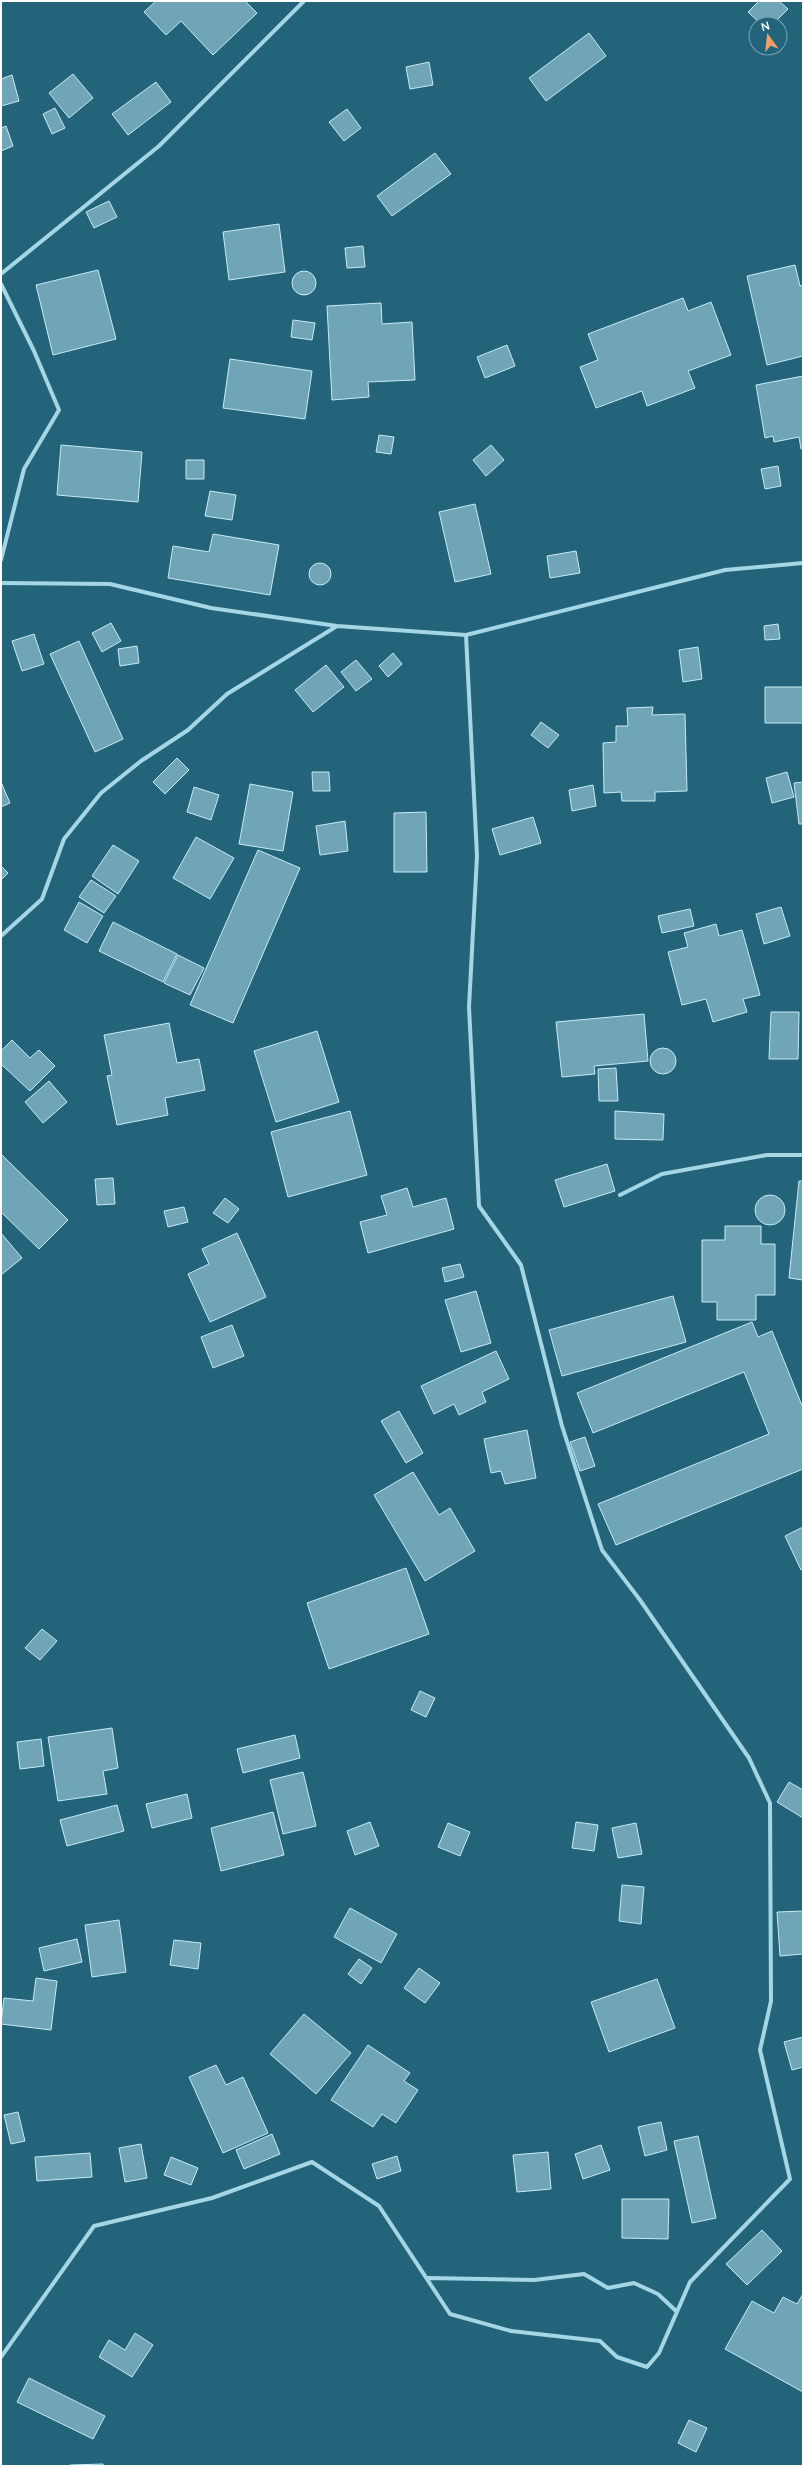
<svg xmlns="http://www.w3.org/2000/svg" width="804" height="2467" font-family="Lato,sans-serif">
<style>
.building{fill:#70a5b7;stroke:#c8eaf4}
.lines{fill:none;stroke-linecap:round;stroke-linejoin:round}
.street{stroke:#a5d6e5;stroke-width:4}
</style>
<rect width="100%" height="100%" fill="#23647b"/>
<!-- building -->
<path class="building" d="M 156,1 L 245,1 L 257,13 L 213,55 L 181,21 L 166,35 L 144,12 Z
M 759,1 L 779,1 L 788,9 L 773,24 L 761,24 L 748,12 Z
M 589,33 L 606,56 L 546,101 L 529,78 Z
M 429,62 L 433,85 L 410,89 L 406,67 Z
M 73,74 L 93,98 L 69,118 L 49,93 Z
M 12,75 L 19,101 L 1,106 L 1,79 Z
M 156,82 L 171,102 L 128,135 L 112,114 Z
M 55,108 L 65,128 L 52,134 L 43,114 Z
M 347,109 L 361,128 L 344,141 L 329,122 Z
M 6,126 L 13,146 L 1,151 L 1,128 Z
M 435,153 L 451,174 L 392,216 L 377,196 Z
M 109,201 L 117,217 L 94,228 L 86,212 Z
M 279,224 L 285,272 L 229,280 L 223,232 Z
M 363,246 L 365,267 L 347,268 L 345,248 Z
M 795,265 L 800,286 L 803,285 L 803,356 L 767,365 L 747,276 Z
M 98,270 L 116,339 L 53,355 L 36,285 Z
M292 283a12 12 0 1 1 24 0a12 12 0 1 1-24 0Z
M 683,298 L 688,311 L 711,302 L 731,355 L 688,371 L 695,388 L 647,406 L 642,391 L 596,408 L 580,367 L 598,360 L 588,334 Z
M 381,303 L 382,324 L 412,322 L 415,380 L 368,382 L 369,397 L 332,400 L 327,306 Z
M 293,320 L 315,323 L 312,340 L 291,337 Z
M 507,345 L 515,366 L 485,378 L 477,357 Z
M 230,359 L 312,371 L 305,419 L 223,408 Z
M 803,376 L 803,449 L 801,449 L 799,437 L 774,442 L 773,436 L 765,438 L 756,385 Z
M 379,435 L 394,437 L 391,454 L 376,452 Z
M 61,445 L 142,452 L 138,502 L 57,495 Z
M 491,445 L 504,460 L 486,476 L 473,460 Z
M 186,460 L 204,460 L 204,479 L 186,479 Z
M 778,466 L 781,486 L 765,489 L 761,469 Z
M 210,491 L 236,495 L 232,520 L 205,516 Z
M 475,504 L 491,574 L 455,582 L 439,512 Z
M 213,534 L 279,545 L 270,595 L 168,578 L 173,546 L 209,552 Z
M 576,551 L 580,573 L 550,578 L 547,556 Z
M309 574a11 11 0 1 1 22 0a11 11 0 1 1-22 0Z
M 111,623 L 121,641 L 102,652 L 92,633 Z
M 778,624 L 780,639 L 765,640 L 764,626 Z
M 34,634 L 44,664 L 22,671 L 12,641 Z
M 79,641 L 123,739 L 95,752 L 50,654 Z
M 137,646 L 139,663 L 120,666 L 118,649 Z
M 698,647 L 702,679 L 683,682 L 679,650 Z
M 393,653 L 402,664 L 388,677 L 379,666 Z
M 356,660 L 372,679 L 356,691 L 341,672 Z
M 326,665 L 344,687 L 313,712 L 295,690 Z
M 765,687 L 803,687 L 803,723 L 765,723 Z
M 653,707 L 652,715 L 685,714 L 687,791 L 655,792 L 655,801 L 622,801 L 621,792 L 604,793 L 603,743 L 616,742 L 616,726 L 628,726 L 627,708 Z
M 541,722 L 559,735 L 548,748 L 531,735 Z
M 177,758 L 189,770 L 165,794 L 153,782 Z
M 312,772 L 329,772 L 330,791 L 313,791 Z
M 787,772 L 794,797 L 772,803 L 766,778 Z
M 1,782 L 10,803 L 1,807 Z
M 803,782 L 803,824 L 799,824 L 794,783 Z
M 250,784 L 293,792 L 283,851 L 239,844 Z
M 593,785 L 596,806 L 572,811 L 569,790 Z
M 194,787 L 219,795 L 211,820 L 187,812 Z
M 426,812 L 427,872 L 394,872 L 394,813 Z
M 533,817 L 541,843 L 500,855 L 492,829 Z
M 345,821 L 348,851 L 320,855 L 316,826 Z
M 196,837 L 234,858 L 210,899 L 173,878 Z
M 113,845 L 139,861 L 118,894 L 92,876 Z
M 258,850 L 300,868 L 233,1023 L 190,1005 Z
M 1,866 L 8,873 L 1,880 Z
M 91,880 L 116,896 L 104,913 L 79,897 Z
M 79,902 L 103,916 L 87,943 L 64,930 Z
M 781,907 L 790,936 L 764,944 L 756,914 Z
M 690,909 L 694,926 L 662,933 L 658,916 Z
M 113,922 L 177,954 L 163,982 L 99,951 Z
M 716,924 L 719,936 L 742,930 L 760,995 L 743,999 L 747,1012 L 713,1022 L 706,999 L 682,1005 L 668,952 L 688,947 L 684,933 Z
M 178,955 L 204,968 L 190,995 L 164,983 Z
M 771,1012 L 799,1012 L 798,1059 L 769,1059 Z
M 644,1014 L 648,1061 L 594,1066 L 595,1074 L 562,1077 L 556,1022 Z
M 169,1023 L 177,1063 L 199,1059 L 205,1090 L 165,1098 L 168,1115 L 117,1125 L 107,1076 L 112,1075 L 104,1035 Z
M 317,1031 L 339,1102 L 276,1122 L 254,1051 Z
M 12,1040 L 30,1058 L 39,1050 L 55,1066 L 30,1091 L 1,1064 L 1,1051 Z
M650 1061a13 13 0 1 1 26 0a13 13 0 1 1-26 0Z
M 616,1068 L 618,1101 L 599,1101 L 598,1069 Z
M 49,1081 L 67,1102 L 43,1123 L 25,1102 Z
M 350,1111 L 367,1175 L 288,1197 L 271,1132 Z
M 615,1111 L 664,1114 L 663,1140 L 615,1139 Z
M 1,1154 L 68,1220 L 39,1249 L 1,1212 Z
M 607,1164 L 615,1191 L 564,1207 L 555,1180 Z
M 113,1178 L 115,1204 L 97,1205 L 95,1179 Z
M 799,1181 L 803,1181 L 803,1280 L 789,1278 Z
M 407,1188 L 413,1207 L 446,1198 L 454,1229 L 368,1253 L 360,1222 L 387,1215 L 381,1196 Z
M755 1210a15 15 0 1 1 30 0a15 15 0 1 1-30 0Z
M 225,1198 L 239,1209 L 228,1223 L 213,1213 Z
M 184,1207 L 188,1222 L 168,1227 L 164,1211 Z
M 725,1226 L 761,1226 L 761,1244 L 775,1244 L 775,1295 L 756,1295 L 756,1320 L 717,1320 L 717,1302 L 702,1302 L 702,1240 L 725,1240 Z
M 1,1233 L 22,1258 L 1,1275 Z
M 237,1233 L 266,1297 L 210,1322 L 188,1274 L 209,1264 L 202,1249 Z
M 460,1264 L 464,1277 L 445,1282 L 442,1268 Z
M 476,1291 L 491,1343 L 461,1352 L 445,1300 Z
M 673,1296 L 686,1342 L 562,1376 L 549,1330 Z
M 752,1322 L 758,1337 L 772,1331 L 803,1408 L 803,1469 L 616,1545 L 598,1504 L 769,1434 L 744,1372 L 593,1433 L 577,1393 Z
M 232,1325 L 244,1356 L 213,1368 L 201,1337 Z
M 496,1351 L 509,1379 L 482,1392 L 486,1402 L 459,1415 L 454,1404 L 434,1414 L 421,1386 Z
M 399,1411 L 423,1453 L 406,1463 L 381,1421 Z
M 527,1430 L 536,1478 L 505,1484 L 501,1471 L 491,1473 L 484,1439 Z
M 585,1437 L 595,1466 L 580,1471 L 570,1442 Z
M 413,1472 L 439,1515 L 450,1508 L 475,1551 L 425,1581 L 374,1495 Z
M 803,1527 L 803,1569 L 801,1570 L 785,1536 Z
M 406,1568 L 429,1634 L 329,1669 L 307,1603 Z
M 42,1629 L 57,1641 L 40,1660 L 25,1648 Z
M 420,1691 L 435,1698 L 426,1717 L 411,1710 Z
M 112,1728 L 118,1768 L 103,1771 L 107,1794 L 58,1801 L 48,1737 Z
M 295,1735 L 300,1758 L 243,1773 L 237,1749 Z
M 41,1739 L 44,1766 L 20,1769 L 17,1742 Z
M 303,1772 L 316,1826 L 283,1834 L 270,1780 Z
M 789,1782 L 803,1790 L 803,1818 L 777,1802 Z
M 187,1794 L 192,1818 L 152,1828 L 146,1804 Z
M 117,1805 L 124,1831 L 67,1846 L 60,1820 Z
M 273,1812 L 284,1855 L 221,1871 L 211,1828 Z
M 370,1822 L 379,1846 L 355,1855 L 347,1831 Z
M 576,1822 L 598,1825 L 594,1851 L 572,1848 Z
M 448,1823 L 470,1832 L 460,1856 L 438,1847 Z
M 636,1823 L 642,1854 L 618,1858 L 612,1828 Z
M 622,1885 L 644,1887 L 641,1924 L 619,1921 Z
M 350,1908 L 397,1934 L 381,1963 L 334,1937 Z
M 803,1911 L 803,1954 L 780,1956 L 777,1912 Z
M 119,1920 L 126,1972 L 92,1977 L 85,1925 Z
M 77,1939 L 82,1962 L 44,1971 L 39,1948 Z
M 174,1940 L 201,1943 L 198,1969 L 170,1965 Z
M 359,1959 L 372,1968 L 361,1984 L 348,1974 Z
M 419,1968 L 440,1983 L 425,2003 L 404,1988 Z
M 36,1978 L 57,1981 L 51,2030 L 1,2024 L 4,1998 L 33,2001 Z
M 657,1979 L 675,2028 L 609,2052 L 591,2002 Z
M 304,2014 L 351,2053 L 316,2094 L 270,2054 Z
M 803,2037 L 803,2067 L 792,2070 L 784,2042 Z
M 368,2045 L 410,2073 L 404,2081 L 418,2090 L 396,2123 L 382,2114 L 373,2127 L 331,2100 Z
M 216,2065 L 226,2085 L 243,2077 L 268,2133 L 223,2153 L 189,2077 Z
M 18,2112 L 25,2141 L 11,2144 L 4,2115 Z
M 661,2122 L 667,2150 L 645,2156 L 638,2127 Z
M 272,2134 L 280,2154 L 244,2169 L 236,2150 Z
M 698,2136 L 716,2218 L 692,2223 L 674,2141 Z
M 141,2144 L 147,2178 L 125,2182 L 119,2148 Z
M 601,2145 L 610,2170 L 583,2179 L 575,2154 Z
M 548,2152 L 551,2189 L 517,2192 L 513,2155 Z
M 90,2153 L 92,2177 L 37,2181 L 35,2157 Z
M 397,2156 L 401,2171 L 377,2179 L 372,2164 Z
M 171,2157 L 198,2168 L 191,2185 L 164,2175 Z
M 622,2199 L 669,2199 L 668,2239 L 622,2238 Z
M 762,2230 L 782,2251 L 747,2285 L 726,2264 Z
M 803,2294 L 803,2392 L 725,2349 L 752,2301 L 774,2313 L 783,2297 L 797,2304 Z
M 135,2333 L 153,2345 L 132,2377 L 99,2357 L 109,2340 L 125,2350 Z
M 29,2378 L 105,2416 L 93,2439 L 17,2402 Z
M 689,2420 L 707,2428 L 696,2452 L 678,2443 Z
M 103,2464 L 103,2466 L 70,2466 L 70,2465 Z"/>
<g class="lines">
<!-- street -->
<path class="street" d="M 1,274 L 159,146 L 304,1
M 1,284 L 34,351 L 59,410 L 24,469 L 1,560
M 1,583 L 110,584 L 211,608 L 337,626 L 466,635
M 1,936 L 42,899 L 64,839 L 101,793 L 141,761 L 188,730 L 227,694 L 337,626
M 620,1195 L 662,1174 L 767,1155 L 803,1155
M 428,2278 L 534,2280 L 584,2274 L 608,2288 L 634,2283 L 658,2294 L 676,2311
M 1,2357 L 94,2226 L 212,2198 L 312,2162 L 379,2206 L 450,2314 L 511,2331 L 600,2341 L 617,2357 L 647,2367 L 659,2353 L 690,2282 L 790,2179 L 760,2050 L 771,2001 L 770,1803 L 749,1758 L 640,1600 L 602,1550 L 562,1426 L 521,1265 L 479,1206 L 469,1007 L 477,856 L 466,635 L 725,570 L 803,563"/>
</g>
<!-- border -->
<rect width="804" height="2467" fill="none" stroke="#ffffff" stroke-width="4"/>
<!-- north arrow -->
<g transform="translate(768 36) rotate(345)"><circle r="19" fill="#23647b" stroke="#7ba2b0"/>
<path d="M0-3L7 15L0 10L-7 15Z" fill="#f09f68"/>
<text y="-6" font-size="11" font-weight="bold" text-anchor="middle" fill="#ffffff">N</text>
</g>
</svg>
